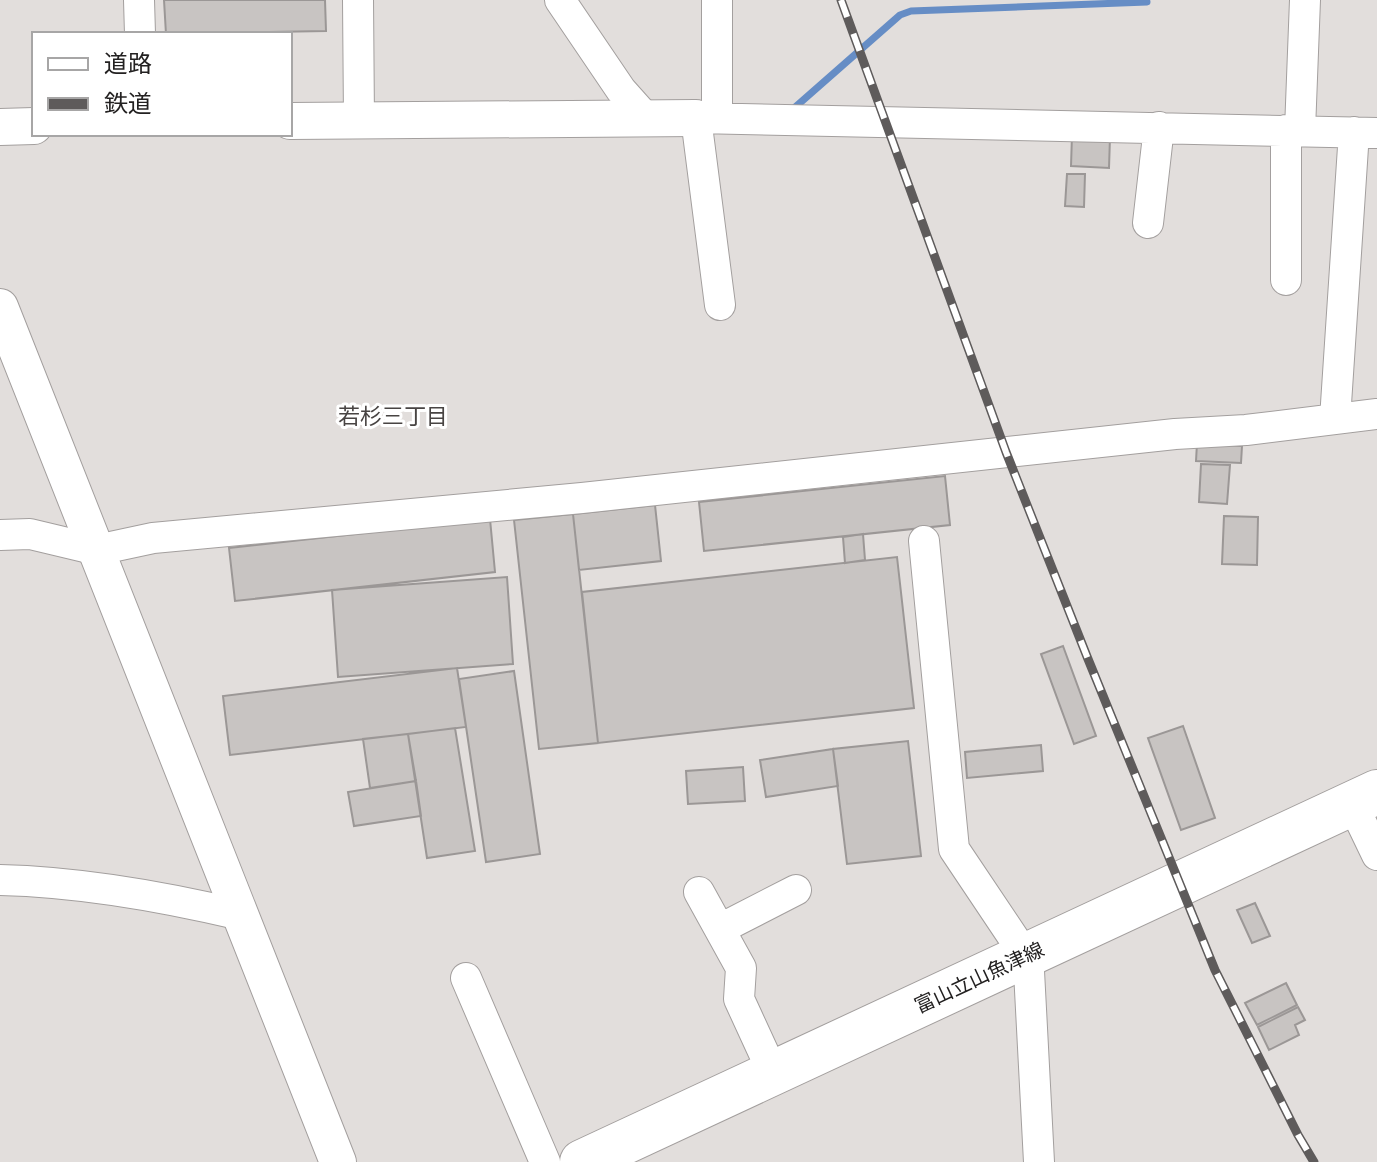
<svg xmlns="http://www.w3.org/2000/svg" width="1377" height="1162" font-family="Ubuntu,'Noto Sans JP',sans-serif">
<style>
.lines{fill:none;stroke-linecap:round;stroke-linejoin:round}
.stream{stroke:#668dc5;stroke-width:7}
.building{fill:#c8c4c2;stroke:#9b9796;stroke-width:2}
.minor-casing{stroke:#a39f9e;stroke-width:32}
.tertiary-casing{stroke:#a39f9e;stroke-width:38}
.primary-casing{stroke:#a39f9e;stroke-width:46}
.minor{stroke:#fff;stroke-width:30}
.tertiary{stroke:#fff;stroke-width:36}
.primary{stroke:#fff;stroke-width:44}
.rail-casing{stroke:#5e5b5b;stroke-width:9}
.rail{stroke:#fff;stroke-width:6;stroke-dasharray:18;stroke-linecap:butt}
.labels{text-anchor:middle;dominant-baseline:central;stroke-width:6;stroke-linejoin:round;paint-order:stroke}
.street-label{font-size:20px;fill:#232121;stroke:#fff}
.neighbourhood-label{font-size:22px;fill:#484443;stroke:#fff}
</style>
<rect width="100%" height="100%" fill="#e2dedc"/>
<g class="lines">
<!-- stream -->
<path class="stream" d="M 793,109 L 900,15 L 911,11 L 1147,2"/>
</g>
<!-- building -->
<path class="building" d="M 164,0 L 325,0 L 326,31 L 166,34 Z
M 1072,135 L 1110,137 L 1109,168 L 1071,166 Z
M 1067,174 L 1085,174 L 1084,207 L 1065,206 Z
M 1197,443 L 1242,446 L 1241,463 L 1196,461 Z
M 1201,464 L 1230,465 L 1227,504 L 1199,502 Z
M 945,476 L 950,525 L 704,551 L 699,502 Z
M 655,505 L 661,561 L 579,570 L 573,514 Z
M 573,514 L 598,743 L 539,749 L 514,520 Z
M 1224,516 L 1258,517 L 1257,565 L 1222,564 Z
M 490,519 L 495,572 L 235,601 L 229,548 Z
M 863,534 L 865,560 L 845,563 L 843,537 Z
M 897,557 L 914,708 L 598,743 L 582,592 Z
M 507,577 L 513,664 L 338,677 L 332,590 Z
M 1063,646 L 1096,736 L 1074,744 L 1041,654 Z
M 457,668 L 466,727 L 230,755 L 223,696 Z
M 514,671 L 540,854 L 486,862 L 459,679 Z
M 1183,726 L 1215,818 L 1181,830 L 1148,738 Z
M 455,728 L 475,851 L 427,858 L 408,734 Z
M 408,734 L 416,781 L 370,788 L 363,739 Z
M 908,741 L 921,856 L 847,864 L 833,749 Z
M 1041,745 L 1043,771 L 967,778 L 965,752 Z
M 833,749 L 838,786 L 766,797 L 760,760 Z
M 743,767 L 745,801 L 688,804 L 686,771 Z
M 416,781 L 421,816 L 354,826 L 348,792 Z
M 1255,903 L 1270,936 L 1252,943 L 1237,910 Z
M 1286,983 L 1297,1005 L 1257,1025 L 1245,1003 Z
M 1298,1007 L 1305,1020 L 1295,1025 L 1299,1035 L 1269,1050 L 1258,1027 Z"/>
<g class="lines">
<defs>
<path id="minor" d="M 139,0 L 140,34
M 358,0 L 359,120
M 560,0 L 621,90 L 646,118
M 717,0 L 717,118
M 1286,130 L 1286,280
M 1300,130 L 1305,0
M 1148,223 L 1159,127
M 720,305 L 696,118 L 1377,133
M 1335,419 L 1354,132
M 0,535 L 30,534 L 97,550 L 153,538 L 582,498 L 1175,434 L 1246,430 L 1377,414
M 924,541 L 954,849 L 1025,955 L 1029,971 L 1039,1162
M 1352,803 L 1377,855
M 0,880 C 82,882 161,896 241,915
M 699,892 L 741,968 L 739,999 L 773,1073
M 720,929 L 796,890
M 466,978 L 545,1162"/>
<path id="tertiary" d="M 290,121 L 696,118
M 0,127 L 34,126
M 0,307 L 338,1162"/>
<path id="primary" d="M 582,1162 L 1377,792"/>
</defs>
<!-- minor casing -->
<use href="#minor" class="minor-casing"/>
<!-- tertiary casing -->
<use href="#tertiary" class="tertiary-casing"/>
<!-- primary casing -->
<use href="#primary" class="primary-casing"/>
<!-- minor -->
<use href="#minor" class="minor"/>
<!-- tertiary -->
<use href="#tertiary" class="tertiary"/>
<!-- primary -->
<use href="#primary" class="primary"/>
<defs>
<path id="rail" d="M 841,0 L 1006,452 L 1088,659 L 1215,970 L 1298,1135 L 1314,1162"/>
</defs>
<!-- rail casing -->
<use href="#rail" class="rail-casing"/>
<!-- rail -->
<use href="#rail" class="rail"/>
</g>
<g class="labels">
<!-- street labels -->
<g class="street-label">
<text transform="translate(979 977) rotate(-25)">富山立山魚津線</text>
</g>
<!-- neighbourhood labels -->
<g class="neighbourhood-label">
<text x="393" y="415">若杉三丁目</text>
</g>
</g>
<!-- legend -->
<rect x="32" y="32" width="260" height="104" fill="#ffffff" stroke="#a7a6a6" stroke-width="2"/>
<rect x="48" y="58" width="40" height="12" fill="#ffffff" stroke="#a7a6a6" stroke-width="2"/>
<text x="104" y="72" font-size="24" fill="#232121">道路</text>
<rect x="48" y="98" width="40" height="12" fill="#5e5b5b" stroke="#a7a6a6" stroke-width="2"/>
<text x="104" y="112" font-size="24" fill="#232121">鉄道</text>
</svg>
